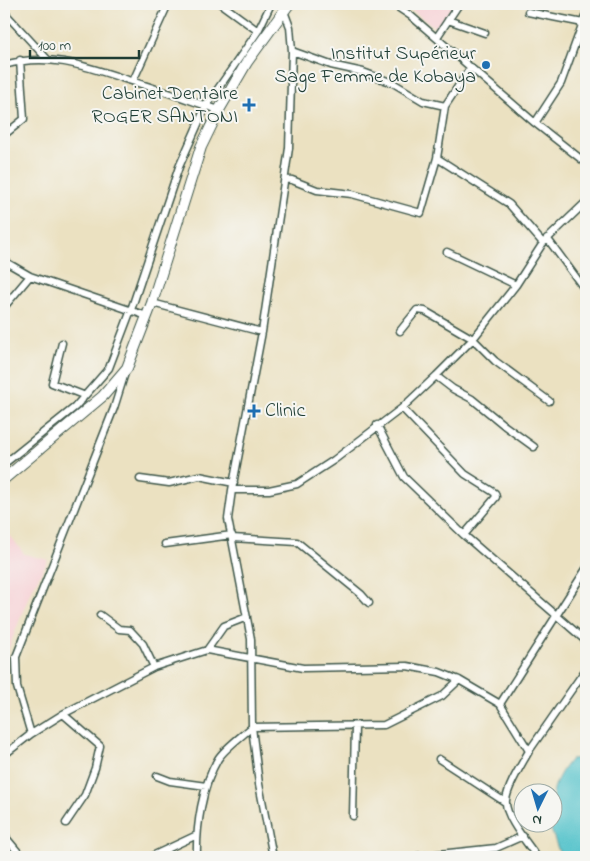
<svg xmlns="http://www.w3.org/2000/svg" width="590" height="861" font-family="'Indie Flower',sans-serif">
<style>
.built{fill:#f7cfd4}
.water{fill:#55c3cb;stroke:#3a8080}
.lines{fill:none;stroke-linecap:round;stroke-linejoin:round}
.street-casing{stroke:#3e5649;stroke-width:9}
.primary-casing{stroke:#3e5649;stroke-width:12}
.street{stroke:#fff;stroke-width:6}
.primary{stroke:#fff;stroke-width:10}
.poi-dot{fill:#1f6fb2;stroke:#f6f6f2;stroke-width:2}
.labels{text-anchor:middle;dominant-baseline:central;stroke-width:4;stroke-linejoin:round;paint-order:stroke}
.poi-label{font-size:20px;fill:#1f3d34;stroke:#f6f6f2;text-anchor:end}
</style>
<rect width="100%" height="100%" fill="#f6f6f2"/>
<filter id="ink" filterUnits="userSpaceOnUse"><feTurbulence type="fractalNoise" baseFrequency=".02" numOctaves="2"/><feDisplacementMap in="SourceGraphic" scale="10" xChannelSelector="R" yChannelSelector="G"/><feConvolveMatrix kernelMatrix="1 2 1 2 8 2 1 2 1" color-interpolation-filters="sRGB"/></filter>
<filter id="wash" filterUnits="userSpaceOnUse"><feTurbulence type="fractalNoise" baseFrequency=".0096" numOctaves="4" result="noise"/><feDisplacementMap in="SourceGraphic" scale="20" xChannelSelector="R" yChannelSelector="G"/><feGaussianBlur stdDeviation="1.12" result="paint"/><feColorMatrix in="noise" values="0 0 0 0 0 0 0 0 0 0 0 0 0 0 0 0 0 1.4 0 .05"/><feComposite in="paint" operator="in"/></filter>
<g filter="url(#wash)">
<rect width="100%" height="100%" fill="#ebe1c1"/>
<!-- built -->
<path class="built" d="M 403,4 L 455,4 L 436,28 Z
M 10,535 L 24,554 L 48,560 L 30,593 L 7,653 L 4,652 L 4,545 Z"/>
<!-- water -->
<path class="water" d="M 586,758 L 586,857 L 561,857 L 549,824 L 552,824 C 552,795 551,783 571,759 Z"/>
</g>
<g filter="url(#ink)">
<g class="lines">
<defs>
<path id="street" d="M 221,4 L 258,31
M 393,4 L 411,16 L 535,123 L 586,163
M 4,12 L 48,60
M 528,12 L 583,23
M 448,20 L 485,33
M 437,37 L 459,4
M 292,51 L 331,65 L 363,72 L 393,83 L 423,101 L 445,106
M 4,65 C 48,52 86,66 128,80 C 158,89 189,100 219,110
M 133,81 L 168,4
M 535,123 L 561,83 L 586,14
M 4,135 L 24,119 L 20,60
M 437,158 L 509,204 L 543,243
M 285,179 L 292,180 L 317,190 L 352,194 L 421,213 L 437,158 L 445,106 L 471,67
M 547,238 L 586,291
M 447,252 L 516,285
M 4,261 L 30,276 L 147,316
M 152,303 L 262,332
M 4,307 L 30,276
M 400,331 L 417,310 L 425,311 L 473,339 L 495,361 L 549,401
M 62,343 L 52,383 L 83,395 L 82,400
M 436,376 L 453,389 L 472,399 L 505,426 L 534,447
M 402,408 L 465,474 L 495,493 L 496,497 L 464,535
M 377,425 L 404,477 L 464,535 L 586,641
M 4,464 L 75,407 L 109,368 L 131,310 L 179,167 L 206,106 L 258,31 L 271,4
M 140,479 L 169,483 L 199,476 L 234,483
M 232,490 L 269,490 L 297,484 L 334,460 L 402,408 L 436,376 L 473,339 L 516,285 L 543,243 L 586,202
M 232,538 L 297,542 L 361,594 L 369,603
M 165,544 L 232,535
M 100,615 L 119,629 L 130,630 L 143,644 L 154,667
M 207,650 L 224,626 L 247,617
M 500,704 L 586,569
M 63,714 L 100,746 L 95,768 L 85,795 L 66,823
M 31,734 L 17,687 L 16,657 L 114,408 L 125,373
M 529,751 C 522,764 508,785 506,800 C 504,816 528,844 537,857
M 4,755 L 31,734 L 63,714 L 154,667 L 207,650 L 303,668 L 407,666 L 439,672 L 459,680 L 500,704 L 529,751 L 586,669
M 439,759 L 505,802
M 157,776 L 170,781 L 206,786
M 353,816 L 355,726
M 4,830 L 7,839 L 22,857
M 150,857 L 197,835
M 197,857 C 196,827 202,786 218,759 C 225,748 242,736 252,727 L 384,725 L 442,696 L 459,680
M 273,857 L 259,784 L 252,727 L 251,639 L 228,519 L 232,490 L 262,332 L 289,148 L 292,51 L 290,27 L 284,11
M 411,857 L 496,848 L 523,836"/>
<path id="primary" d="M 4,479 L 103,396 L 127,368 L 152,303 L 201,147 L 219,110 L 247,62 L 289,4"/>
</defs>
<!-- street casing -->
<use href="#street" class="street-casing"/>
<!-- primary casing -->
<use href="#primary" class="primary-casing"/>
<!-- street -->
<use href="#street" class="street"/>
<!-- primary -->
<use href="#primary" class="primary"/>
</g>
</g>
<!-- markers -->
<g class="poi-dot">
<circle cx="486" cy="65" r="5"/>
<path d="M246.5 97.5h5v5h5v5h-5v5h-5v-5h-5v-5h5z"/>
<path d="M251.5 403.5h5v5h5v5h-5v5h-5v-5h-5v-5h5z"/>
</g>
<g class="labels">
<!-- poi labels -->
<g class="poi-label">
<text x="476" y="54">Institut Supérieur<tspan x="476" dy="23">Sage Femme de Kobaya</tspan></text>
<text x="238" y="94">Cabinet Dentaire<tspan x="238" dy="23">ROGER SANTONI</tspan></text>
<text x="265" y="411" text-anchor="start">Clinic</text>
</g>
</g>
<!-- margin -->
<rect width="590" height="861" fill="none" stroke="#f6f6f2" stroke-width="20"/>
<!-- north arrow -->
<g transform="translate(538 808) rotate(185)"><circle r="24" fill="#f6f6f2" stroke="#a0aca6"/>
<path d="M0-4L9 19L0 12L-9 19Z" fill="#1f6fb2"/>
<text y="-8" font-size="14" font-weight="bold" text-anchor="middle" fill="#1f3d34">N</text>
</g>
<!-- scale -->
<path d="M30 50v8h109v-8" fill="none" stroke="#1f3d34" stroke-width="2.5"/>
<text x="38" y="50" font-size="15" fill="#1f3d34" stroke="#f6f6f2" stroke-width="4" paint-order="stroke">100 m</text>
</svg>
